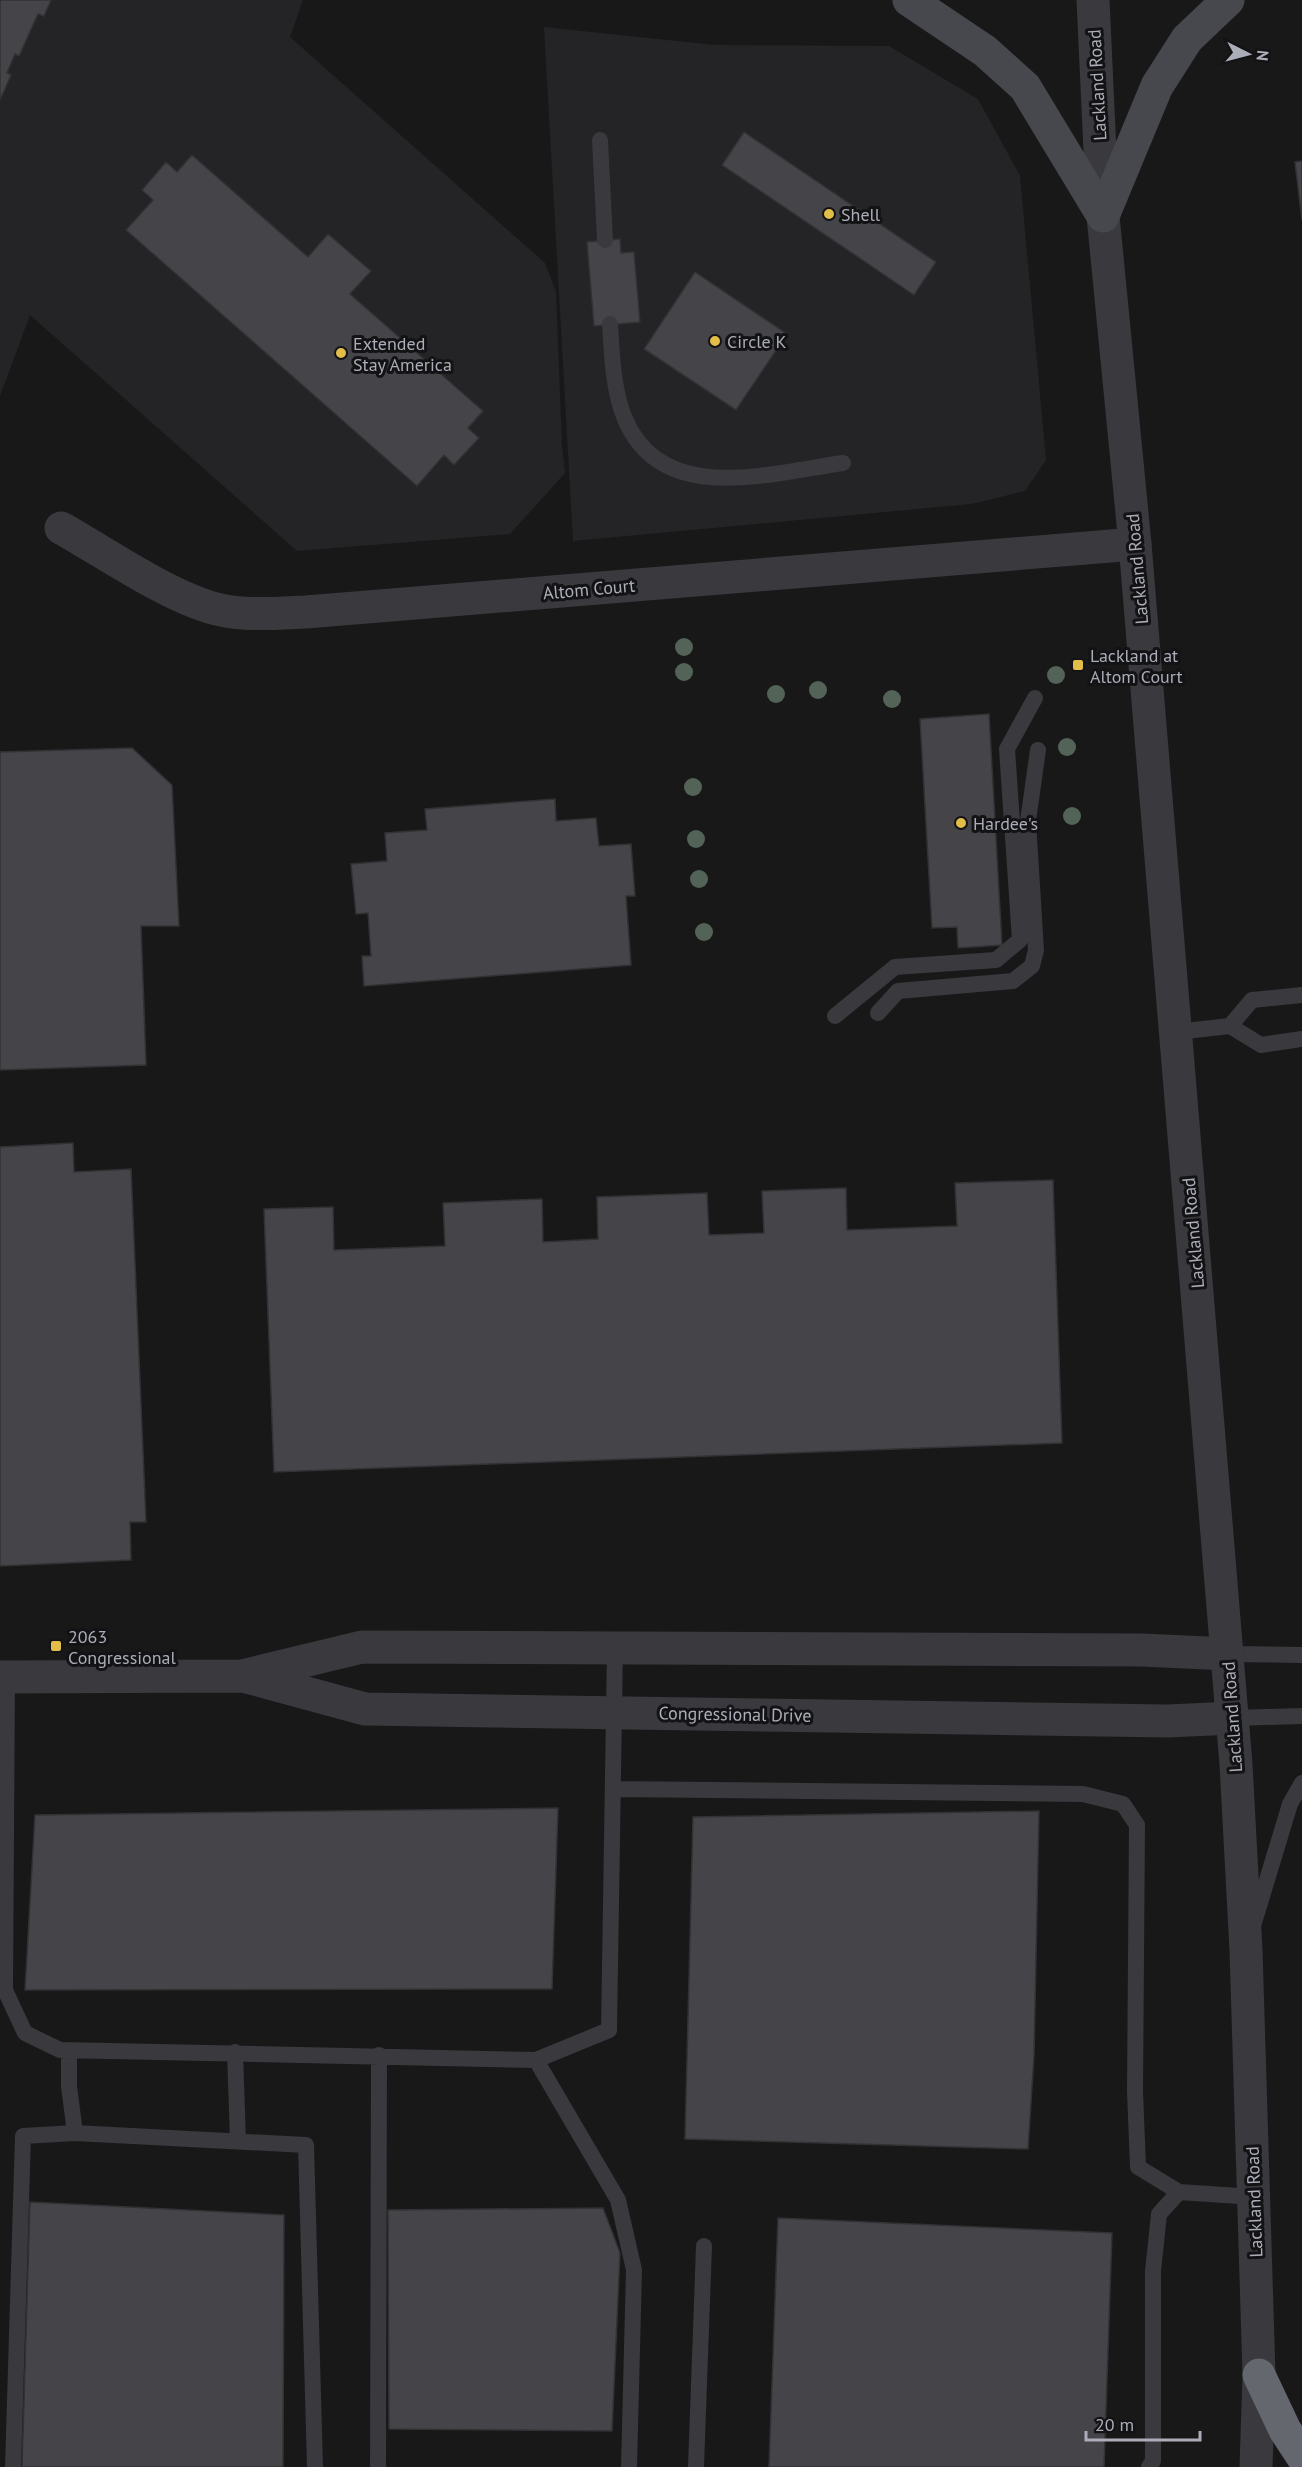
<svg xmlns="http://www.w3.org/2000/svg" width="1302" height="2467" font-family="'PT Sans',sans-serif">
<style>
.built{fill:#242426}
.building{fill:#454549;stroke:#323235;stroke-width:1.5}
.lines{fill:none;stroke-linecap:round;stroke-linejoin:round}
.service{stroke:#39393e;stroke-width:16}
.minor{stroke:#39393e;stroke-width:33}
.tertiary{stroke:#39393e;stroke-width:33}
.secondary{stroke:#47484e;stroke-width:33}
.motorway{stroke:#65676f;stroke-width:33}
.tree{fill:#536357}
.poi-dot{fill:#e2bd47;stroke:#131315;stroke-width:2}
.labels{text-anchor:middle;dominant-baseline:central;stroke-width:6;stroke-linejoin:round;paint-order:stroke}
.street-label{font-size:18px;fill:#abaeb8;stroke:#131315}
.poi-label{font-size:18px;fill:#abaeb8;stroke:#131315;text-anchor:start}
</style>
<rect width="100%" height="100%" fill="#181819"/>
<!-- built -->
<path class="built" d="M 0,0 L 303,0 L 290,37 L 545,263 L 556,292 L 562,446 L 565,473 L 510,534 L 297,551 L 30,315 L 0,396 Z
M 544,27 L 715,45 L 889,46 L 978,99 L 1020,176 L 1046,460 L 1025,491 L 971,504 L 573,541 Z"/>
<!-- building -->
<path class="building" d="M 0,0 L 51,0 L 44,16 L 38,14 L 19,56 L 15,54 L 7,73 L 11,75 L 0,100 Z
M 744,132 L 936,262 L 914,295 L 722,165 Z
M 192,155 L 308,257 L 328,234 L 371,271 L 350,294 L 483,411 L 468,428 L 479,438 L 454,465 L 444,455 L 417,486 L 126,230 L 153,200 L 142,190 L 166,162 L 177,172 Z
M 1302,161 L 1302,220 L 1295,162 Z
M 620,239 L 621,253 L 634,252 L 640,322 L 594,326 L 587,242 Z
M 695,272 L 787,334 L 736,410 L 644,349 Z
M 989,714 L 1002,945 L 958,948 L 957,927 L 932,928 L 920,719 Z
M 132,748 L 172,785 L 179,926 L 141,926 L 146,1065 L 0,1070 L 0,752 Z
M 555,799 L 556,821 L 596,818 L 599,846 L 631,844 L 635,896 L 626,896 L 631,965 L 364,986 L 362,956 L 371,956 L 368,913 L 356,914 L 351,864 L 387,861 L 385,833 L 427,830 L 425,809 Z
M 73,1143 L 74,1172 L 131,1169 L 146,1522 L 130,1522 L 131,1560 L 0,1566 L 0,1147 Z
M 1053,1180 L 1062,1443 L 274,1472 L 264,1209 L 333,1207 L 334,1250 L 445,1246 L 443,1203 L 542,1199 L 543,1242 L 598,1239 L 597,1197 L 707,1193 L 709,1235 L 764,1233 L 762,1191 L 846,1188 L 847,1230 L 957,1226 L 955,1183 Z
M 558,1808 L 552,1989 L 25,1990 L 35,1815 Z
M 1039,1811 L 1034,2055 L 1028,2149 L 685,2139 L 693,1817 Z
M 30,2202 L 284,2215 L 283,2467 L 22,2467 Z
M 603,2208 L 620,2253 L 612,2431 L 389,2429 L 388,2210 Z
M 778,2218 L 1112,2233 L 1104,2467 L 769,2467 Z"/>
<g class="lines">
<!-- service -->
<path class="service" d="M 600,140 L 605,240
M 610,324 C 612,355 613,391 625,419 C 662,507 771,473 843,463
M 878,1013 L 898,991 L 1013,981 L 1032,966 L 1036,950 L 1028,821 L 1038,750
M 835,1016 L 895,967 L 996,960 L 1020,940 L 1007,749 L 1035,698
M 1230,1026 L 1252,1000 L 1302,995
M 1176,1032 L 1230,1026 L 1261,1045 L 1302,1039
M 1228,1654 L 1302,1655
M 7,1677 L 5,1990 L 25,2033 L 60,2050 L 536,2060 L 609,2030 L 615,1648
M 1233,1718 L 1302,1716
M 613,1789 L 1083,1794 L 1123,1804 L 1137,1825 L 1135,2091 L 1138,2167 L 1179,2192 L 1254,2197
M 1253,1926 L 1290,1804 L 1302,1783
M 69,2050 L 69,2086 L 75,2133
M 235,2052 L 238,2141
M 536,2060 L 618,2200 L 634,2270 L 629,2467
M 13,2467 L 23,2136 L 75,2133 L 306,2145 L 315,2467
M 378,2467 L 379,2055
M 696,2467 L 704,2246
M 1149,2467 L 1153,2461 L 1153,2271 L 1159,2214 L 1179,2192"/>
<!-- minor -->
<path class="minor" d="M 61,528 C 104,552 163,593 209,607 C 240,617 274,613 306,612 L 1135,544
M 0,1677 L 242,1676 L 362,1647 L 1142,1650 L 1228,1654
M 247,1677 L 365,1709 L 1168,1721 L 1233,1718"/>
<!-- tertiary -->
<path class="tertiary" d="M 1093,0 L 1103,216 L 1135,544 L 1236,1764 L 1246,1950 L 1259,2375 L 1256,2467"/>
<!-- secondary -->
<path class="secondary" d="M 909,0 L 985,51 L 1025,87 L 1103,216
M 1103,216 L 1157,86 L 1187,39 L 1228,0"/>
<!-- motorway -->
<path class="motorway" d="M 1259,2375 L 1285,2430 L 1302,2456"/>
</g>
<!-- trees -->
<g class="tree">
<circle cx="684" cy="647" r="9"/>
<circle cx="684" cy="672" r="9"/>
<circle cx="1056" cy="675" r="9"/>
<circle cx="818" cy="690" r="9"/>
<circle cx="776" cy="694" r="9"/>
<circle cx="892" cy="699" r="9"/>
<circle cx="1067" cy="747" r="9"/>
<circle cx="693" cy="787" r="9"/>
<circle cx="1072" cy="816" r="9"/>
<circle cx="696" cy="839" r="9"/>
<circle cx="699" cy="879" r="9"/>
<circle cx="704" cy="932" r="9"/>
</g>
<!-- markers -->
<g class="poi-dot">
<circle cx="829" cy="214" r="6"/>
<circle cx="715" cy="341" r="6"/>
<circle cx="341" cy="353" r="6"/>
<rect x="1072" y="659" width="12" height="12" rx="3"/>
<circle cx="961" cy="823" r="6"/>
<rect x="50" y="1640" width="12" height="12" rx="3"/>
</g>
<g class="labels">
<!-- street labels -->
<g class="street-label">
<text transform="translate(1097 85) rotate(-93)">Lackland Road</text>
<text transform="translate(1137 569) rotate(-95)">Lackland Road</text>
<text transform="translate(589 589) rotate(-5)">Altom Court</text>
<text transform="translate(1193 1233) rotate(-95)">Lackland Road</text>
<text transform="translate(735 1714) rotate(1)">Congressional Drive</text>
<text transform="translate(1232 1717) rotate(-94)">Lackland Road</text>
<text transform="translate(1254 2202) rotate(-92)">Lackland Road</text>
</g>
<!-- poi labels -->
<g class="poi-label">
<text x="841" y="214">Shell</text>
<text x="727" y="341">Circle K</text>
<text x="353" y="343">Extended<tspan x="353" dy="21">Stay America</tspan></text>
<text x="1090" y="655">Lackland at<tspan x="1090" dy="21">Altom Court</tspan></text>
<text x="973" y="823">Hardee's</text>
<text x="68" y="1636">2063<tspan x="68" dy="21">Congressional</tspan></text>
</g>
</g>
<!-- north arrow -->
<g transform="translate(1248 54) rotate(96)" stroke="#131315" stroke-width="4.5" paint-order="stroke">
<path d="M0-4.5L10 22L0 15L-10 22Z" fill="#abaeb8"/>
<text y="-9" font-size="16" font-weight="bold" text-anchor="middle" fill="#abaeb8">N</text>
</g>
<!-- scale -->
<path d="M1086 2431v9h114v-9" fill="none" stroke="#abaeb8" stroke-width="3"/>
<text x="1095" y="2431" font-size="18" fill="#abaeb8" stroke="#131315" stroke-width="4.5" paint-order="stroke">20 m</text>
</svg>
